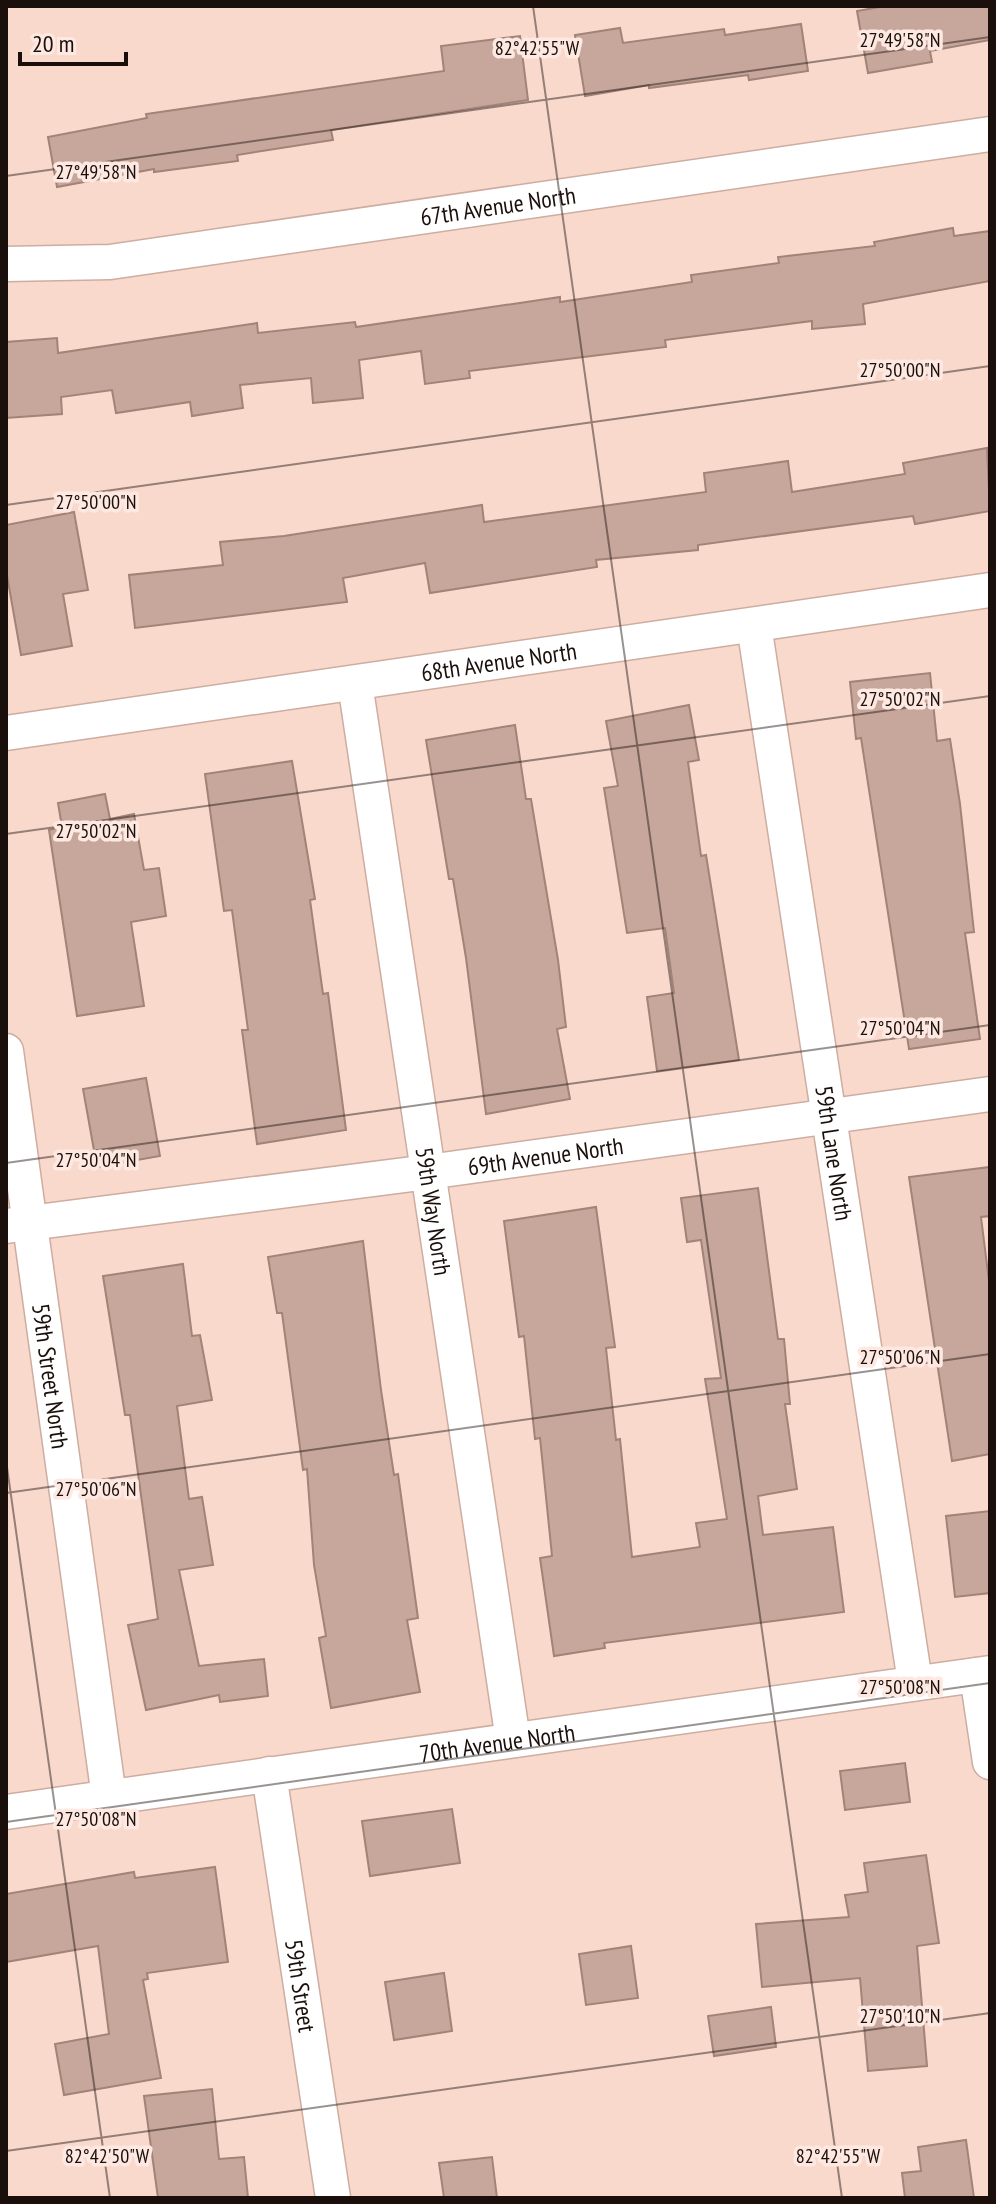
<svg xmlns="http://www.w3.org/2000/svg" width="996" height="2204" font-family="'PT Sans Narrow',sans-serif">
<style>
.building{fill:#c7a79b;stroke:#a28378;stroke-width:2}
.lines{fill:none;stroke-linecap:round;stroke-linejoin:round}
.minor-casing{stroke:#cdada1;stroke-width:37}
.minor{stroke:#fff;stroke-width:34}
.ticks{fill:none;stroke:#1a0f0b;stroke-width:2;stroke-opacity:0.45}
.labels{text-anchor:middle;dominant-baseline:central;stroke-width:7;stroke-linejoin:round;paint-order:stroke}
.street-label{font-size:24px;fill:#1a0f0b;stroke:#fee9e2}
.ticks-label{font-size:20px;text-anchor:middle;fill:#1a0f0b;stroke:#fee9e2;stroke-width:7;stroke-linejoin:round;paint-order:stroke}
</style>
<rect width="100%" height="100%" fill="#fad9cd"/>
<!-- building -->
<path class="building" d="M 885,6 L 990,6 L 990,40 L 930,51 L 932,62 L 868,73 L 857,11 Z
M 801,24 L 808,71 L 749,80 L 748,75 L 649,88 L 649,85 L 585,96 L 575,35 L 620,28 L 623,43 L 724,29 L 725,35 Z
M 520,36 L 528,100 L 331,130 L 333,140 L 237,155 L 238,161 L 154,172 L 154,169 L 57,187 L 48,137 L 147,118 L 146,114 L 444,71 L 441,46 Z
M 953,228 L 954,236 L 990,231 L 990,281 L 863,304 L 865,324 L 812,329 L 812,321 L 665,340 L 666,347 L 469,371 L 470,378 L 425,384 L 421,351 L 359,360 L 363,398 L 313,403 L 311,378 L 240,385 L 243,408 L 192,416 L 190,402 L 116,413 L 112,390 L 61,397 L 62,414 L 6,418 L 6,342 L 57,338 L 58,353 L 257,323 L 258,333 L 355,322 L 356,327 L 560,297 L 560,302 L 692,282 L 691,275 L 779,263 L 778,257 L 875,246 L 874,242 Z
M 987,448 L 990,511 L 915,524 L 913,516 L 698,545 L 698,550 L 596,560 L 597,567 L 430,593 L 425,563 L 343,578 L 347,602 L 135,628 L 129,575 L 223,565 L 220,542 L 284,536 L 482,505 L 484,522 L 706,492 L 704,473 L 788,461 L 792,492 L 905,474 L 903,463 Z
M 74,512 L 88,590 L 63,594 L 72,646 L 21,655 L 6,570 L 6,525 Z
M 930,673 L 937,741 L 950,739 L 960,804 L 974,932 L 965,933 L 980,1039 L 909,1049 L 861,738 L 856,739 L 850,682 Z
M 689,705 L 699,760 L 688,762 L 701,856 L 706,855 L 739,1060 L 657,1071 L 647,997 L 674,993 L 665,928 L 627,933 L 604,788 L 618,786 L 606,721 Z
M 515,725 L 526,799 L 531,799 L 558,960 L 566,1027 L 557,1029 L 570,1099 L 486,1114 L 466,958 L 453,879 L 449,879 L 426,740 Z
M 292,761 L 315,899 L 310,900 L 323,994 L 328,993 L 346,1130 L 257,1144 L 242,1030 L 248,1030 L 232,910 L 224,911 L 205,774 Z
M 105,794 L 110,819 L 134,814 L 144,870 L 159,868 L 166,916 L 131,922 L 144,1006 L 77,1016 L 49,830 L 62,827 L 58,803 Z
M 146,1078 L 160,1156 L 97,1167 L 83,1089 Z
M 990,1167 L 990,1216 L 981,1217 L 990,1289 L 990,1454 L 952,1461 L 909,1177 Z
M 758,1188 L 778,1339 L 784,1339 L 790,1404 L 785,1404 L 797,1489 L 758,1496 L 763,1535 L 833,1527 L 844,1612 L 604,1643 L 605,1648 L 554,1656 L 540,1558 L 552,1556 L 540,1438 L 535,1439 L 524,1336 L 519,1337 L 504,1221 L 596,1207 L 615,1347 L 606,1348 L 616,1440 L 620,1439 L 632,1557 L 700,1547 L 696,1523 L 727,1519 L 705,1379 L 721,1378 L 701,1240 L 687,1242 L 681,1198 Z
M 363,1241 L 381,1390 L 394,1475 L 398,1474 L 418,1618 L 407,1620 L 420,1692 L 331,1708 L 319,1638 L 326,1636 L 314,1565 L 307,1469 L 303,1470 L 282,1313 L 277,1313 L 268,1257 Z
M 183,1264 L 192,1336 L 200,1335 L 212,1400 L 177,1406 L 189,1499 L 202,1497 L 213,1565 L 179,1570 L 199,1666 L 264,1659 L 268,1696 L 220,1702 L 219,1695 L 146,1710 L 128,1625 L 158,1619 L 130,1415 L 125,1415 L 103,1276 Z
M 990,1511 L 990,1593 L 955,1597 L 946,1516 Z
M 905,1763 L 910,1802 L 845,1810 L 840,1771 Z
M 452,1809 L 460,1863 L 370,1876 L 362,1821 Z
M 926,1855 L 939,1943 L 917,1946 L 927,2066 L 868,2071 L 860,1978 L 762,1987 L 756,1924 L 849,1917 L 845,1895 L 868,1892 L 864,1863 Z
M 215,1867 L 228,1962 L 147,1973 L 148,1979 L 143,1980 L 161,2078 L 64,2095 L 55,2044 L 109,2034 L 98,1946 L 6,1962 L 6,1894 L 134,1872 L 135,1878 Z
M 631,1946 L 638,1998 L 586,2005 L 579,1954 Z
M 444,1973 L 452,2031 L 394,2040 L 385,1982 Z
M 771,2007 L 776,2047 L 714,2056 L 708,2016 Z
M 212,2089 L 219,2159 L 244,2157 L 248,2198 L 158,2198 L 144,2096 Z
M 966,2140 L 974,2198 L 905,2198 L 902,2173 L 921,2171 L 918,2147 Z
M 492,2157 L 497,2198 L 444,2198 L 439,2163 Z"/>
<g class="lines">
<defs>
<g id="minor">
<path id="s1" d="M 6,264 L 110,262 L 990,134"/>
<path id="s2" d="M 754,625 L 915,1682"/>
<path id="s3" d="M 355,683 L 513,1740"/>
<path id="s4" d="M 6,733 L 990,590"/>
<path id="s5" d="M 6,1051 L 109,1797"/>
<path id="s6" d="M 6,1226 L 428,1172 L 990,1094"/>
<path d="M 977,1675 L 990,1762"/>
<path id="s7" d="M 269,1774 L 333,2198"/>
<path id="s8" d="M 6,1812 L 990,1673"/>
</g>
</defs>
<!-- minor casing -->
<use href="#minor" class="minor-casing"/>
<!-- minor -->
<use href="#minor" class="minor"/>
</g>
<!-- ticks -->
<path class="ticks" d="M 533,6 L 842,2198M 6,176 L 990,37M 6,505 L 990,366M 6,834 L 990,696M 6,1163 L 990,1025M 6,1460 L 110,2198M 6,1493 L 990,1354M 6,1822 L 990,1683M 6,2151 L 990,2013"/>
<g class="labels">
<!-- street labels -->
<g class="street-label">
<text stroke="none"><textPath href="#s1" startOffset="496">67th Avenue North</textPath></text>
<text stroke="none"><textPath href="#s4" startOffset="498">68th Avenue North</textPath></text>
<text stroke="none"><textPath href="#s2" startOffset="534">59th Lane North</textPath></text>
<text stroke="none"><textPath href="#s6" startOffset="544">69th Avenue North</textPath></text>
<text stroke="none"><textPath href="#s3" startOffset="534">59th Way North</textPath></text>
<text stroke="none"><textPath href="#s5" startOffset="328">59th Street North</textPath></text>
<text stroke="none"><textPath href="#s8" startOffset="496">70th Avenue North</textPath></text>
<text stroke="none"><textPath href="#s7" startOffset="214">59th Street</textPath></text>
</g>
</g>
<g class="ticks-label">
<text x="900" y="47">27°49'58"N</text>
<text x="537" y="55">82°42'55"W</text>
<text x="96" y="179">27°49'58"N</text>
<text x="900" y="377">27°50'00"N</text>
<text x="96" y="509">27°50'00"N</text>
<text x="900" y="706">27°50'02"N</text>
<text x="96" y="838">27°50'02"N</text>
<text x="900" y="1035">27°50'04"N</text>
<text x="96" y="1167">27°50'04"N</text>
<text x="900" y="1364">27°50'06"N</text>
<text x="96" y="1496">27°50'06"N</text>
<text x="900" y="1694">27°50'08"N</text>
<text x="96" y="1826">27°50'08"N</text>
<text x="900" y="2023">27°50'10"N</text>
<text x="107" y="2163">82°42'50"W</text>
<text x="838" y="2163">82°42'55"W</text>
</g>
<!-- border -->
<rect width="996" height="2204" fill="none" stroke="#1a0f0b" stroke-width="16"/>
<!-- scale -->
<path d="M20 52v12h106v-12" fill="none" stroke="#1a0f0b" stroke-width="4"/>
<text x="32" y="52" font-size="24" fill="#1a0f0b" stroke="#fee9e2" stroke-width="6" paint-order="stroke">20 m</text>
</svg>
